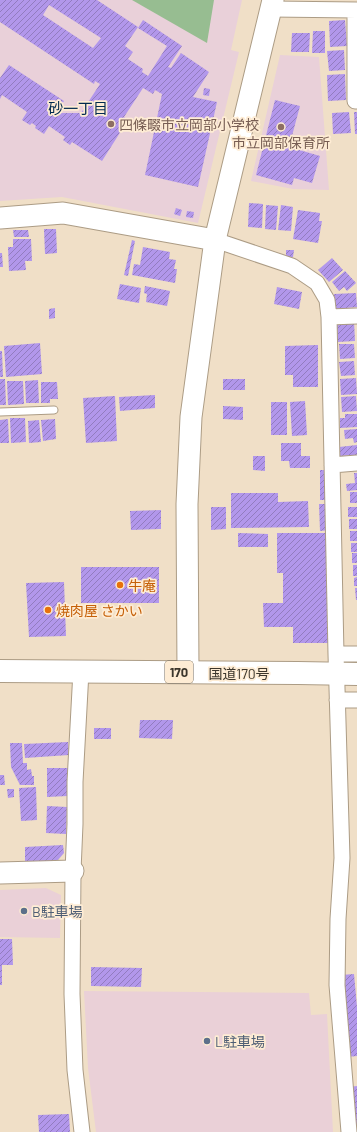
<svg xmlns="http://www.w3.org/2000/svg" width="357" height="1132" font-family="Barlow,'Noto Sans JP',sans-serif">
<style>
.commercial{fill:#ead0d7}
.education{fill:#e9d0d9}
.grass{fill:#97bd91}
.building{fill:url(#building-hatch);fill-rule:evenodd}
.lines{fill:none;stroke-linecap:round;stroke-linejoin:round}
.lane-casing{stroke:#ac9c85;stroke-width:9}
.street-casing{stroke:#ac9c85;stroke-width:17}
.secondary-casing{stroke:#ac9c85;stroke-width:23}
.highway-casing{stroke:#ac9c85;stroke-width:24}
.lane{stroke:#fff;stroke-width:7}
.street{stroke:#fff;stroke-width:15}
.secondary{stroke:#fff;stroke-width:21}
.highway{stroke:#fff;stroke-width:22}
.education-dot{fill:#8d6e63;stroke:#feecd4;stroke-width:1.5}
.food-dot{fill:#e8710a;stroke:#feecd4;stroke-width:1.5}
.service-dot{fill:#5c6f8a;stroke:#feecd4;stroke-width:1.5}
.labels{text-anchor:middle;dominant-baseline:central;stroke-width:3.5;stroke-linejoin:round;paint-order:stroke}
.shield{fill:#feecd4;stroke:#766d5e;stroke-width:1}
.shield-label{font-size:13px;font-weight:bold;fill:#3c362c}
.education-label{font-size:14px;fill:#785e54;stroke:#feecd4;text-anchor:start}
.food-label{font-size:14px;fill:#c56008;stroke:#feecd4;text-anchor:start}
.street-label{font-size:14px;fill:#3c362c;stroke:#feecd4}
.service-label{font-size:14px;fill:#4e5e75;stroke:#feecd4;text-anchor:start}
.neighbourhood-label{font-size:15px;fill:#002a4f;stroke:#feecd4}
</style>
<defs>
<pattern id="building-hatch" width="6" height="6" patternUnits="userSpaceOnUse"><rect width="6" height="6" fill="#b297eb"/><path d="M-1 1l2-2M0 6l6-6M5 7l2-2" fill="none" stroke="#927cbf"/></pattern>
</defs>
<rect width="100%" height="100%" fill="#f0dfc7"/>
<!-- commercial -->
<path class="commercial" d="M 46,888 L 61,895 L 60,938 L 0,937 L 0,890 Z
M 84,991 L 309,993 L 311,1015 L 327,1014 L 333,1132 L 96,1132 L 88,1068 Z"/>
<!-- education -->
<path class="education" d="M 0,0 L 242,0 L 231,50 L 239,52 L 198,223 L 62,197 L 0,201 Z
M 280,55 L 319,57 L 329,190 L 293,189 L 251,181 Z"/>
<!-- grass -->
<path class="grass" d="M 132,0 L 214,0 L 207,43 Z"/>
<!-- building -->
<path class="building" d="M 0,0 L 97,0 L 138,27 L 125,46 L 133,52 L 128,59 L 143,69 L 142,72 L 148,76 L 167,46 L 138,28 L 143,20 L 182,46 L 168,67 L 171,68 L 181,53 L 209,72 L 193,97 L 217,102 L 198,187 L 145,175 L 162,94 L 155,90 L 153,94 L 143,88 L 124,117 L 128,120 L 102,161 L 72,142 L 70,145 L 63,140 L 65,137 L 49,126 L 44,134 L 35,128 L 36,126 L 32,123 L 30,125 L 22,120 L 27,112 L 2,95 L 0,99 L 0,78 L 9,65 L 64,101 L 56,113 L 81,113 L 100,84 L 95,81 L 94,84 L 0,22 ZM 49,5 L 101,38 L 93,48 L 43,15 Z
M 345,20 L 347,46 L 330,47 L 329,21 Z
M 313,31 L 325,31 L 325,53 L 312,53 Z
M 292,33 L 310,33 L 309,52 L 291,52 Z
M 344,50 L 345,70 L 329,71 L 327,51 Z
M 345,74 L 346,100 L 328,101 L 327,75 Z
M 204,88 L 210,89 L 209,96 L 203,95 Z
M 275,100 L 300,106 L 289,147 L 320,156 L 312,183 L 294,178 L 292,185 L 256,175 Z
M 349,112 L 351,133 L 333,134 L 332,113 Z
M 354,112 L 357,112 L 357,134 L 355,134 Z
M 249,203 L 263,204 L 262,228 L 248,227 Z
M 266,205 L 278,206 L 276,230 L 265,229 Z
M 281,205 L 293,207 L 291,231 L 278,230 Z
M 176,208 L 182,210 L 180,216 L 174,214 Z
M 298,210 L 320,213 L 319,221 L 322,221 L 318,243 L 293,239 Z
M 187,211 L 194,212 L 193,218 L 186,217 Z
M 44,229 L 56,229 L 57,253 L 45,254 Z
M 13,230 L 28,230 L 29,237 L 14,237 Z
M 13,239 L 31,239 L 32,261 L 25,261 L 26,270 L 9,271 L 8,247 L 13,247 Z
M 132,240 L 135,241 L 128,276 L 124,275 Z
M 143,247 L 170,252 L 169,259 L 176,260 L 174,269 L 177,269 L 175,283 L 132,275 L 134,264 L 140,265 Z
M 286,250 L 294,250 L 293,257 L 286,257 Z
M 0,253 L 2,253 L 3,267 L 0,267 Z
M 332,258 L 343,270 L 329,282 L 318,270 Z
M 345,271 L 356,283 L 347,291 L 344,287 L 339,291 L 332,282 Z
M 120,284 L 141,288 L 139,303 L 117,299 Z
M 145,286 L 170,291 L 167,306 L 146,302 L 147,294 L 144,293 Z
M 277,287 L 302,292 L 299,309 L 274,304 Z
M 356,293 L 357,307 L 335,309 L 334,294 Z
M 55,308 L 55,318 L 49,319 L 49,309 Z
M 354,321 L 355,341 L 338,342 L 337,323 Z
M 40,343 L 42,374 L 6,377 L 4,346 Z
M 339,344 L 354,344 L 355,358 L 340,359 Z
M 318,345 L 318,387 L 293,387 L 293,375 L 285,375 L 285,346 Z
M 0,351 L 2,351 L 3,377 L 0,377 Z
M 354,361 L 355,375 L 341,376 L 339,362 Z
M 356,378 L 357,394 L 341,395 L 340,379 Z
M 0,379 L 5,379 L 6,405 L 0,405 Z
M 223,379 L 245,379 L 245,390 L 223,390 Z
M 38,380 L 39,403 L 26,403 L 25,381 Z
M 7,381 L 23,381 L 24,404 L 8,405 Z
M 41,382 L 57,382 L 58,399 L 50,399 L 50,403 L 41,403 Z
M 155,395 L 155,408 L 120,411 L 119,397 Z
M 115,396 L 117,441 L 86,443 L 83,398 Z
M 356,396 L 357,411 L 342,412 L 341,397 Z
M 305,401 L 307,435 L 292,436 L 290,402 Z
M 271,402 L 287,402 L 287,435 L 271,435 Z
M 223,406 L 243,407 L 243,420 L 223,419 Z
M 345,414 L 357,414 L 357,427 L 340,428 L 340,418 L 345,418 Z
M 10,418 L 25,418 L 26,442 L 11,443 Z
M 8,419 L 9,443 L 0,443 L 0,420 Z
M 55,419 L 56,439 L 43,441 L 41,420 Z
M 39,420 L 41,442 L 29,443 L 28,421 Z
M 357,429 L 357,442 L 354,443 L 353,438 L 345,439 L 344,430 Z
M 281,443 L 301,443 L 301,456 L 310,456 L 310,468 L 290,468 L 289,461 L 281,461 Z
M 357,445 L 357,458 L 353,458 L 353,455 L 340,456 L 339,447 Z
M 253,456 L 265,456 L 265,471 L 253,470 Z
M 320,470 L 329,470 L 330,500 L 320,500 Z
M 354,473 L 357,473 L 357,490 L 347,491 L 346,484 L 355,483 Z
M 350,492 L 357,492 L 357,503 L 350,503 Z
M 231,493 L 278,493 L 278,502 L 308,501 L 309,527 L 231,528 Z
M 319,504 L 329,504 L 330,530 L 320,531 Z
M 211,507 L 226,507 L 226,529 L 211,530 Z
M 348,507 L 357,507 L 357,517 L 348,517 Z
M 161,510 L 161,529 L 131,530 L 130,511 Z
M 349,519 L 357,519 L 357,529 L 349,529 Z
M 350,531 L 357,531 L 357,541 L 350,541 Z
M 238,533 L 268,534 L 268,547 L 238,547 Z
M 277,533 L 327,533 L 328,643 L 293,643 L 293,627 L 264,627 L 263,603 L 283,603 L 283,573 L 277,573 Z
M 351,543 L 357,543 L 357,552 L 351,552 Z
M 352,553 L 357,553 L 357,563 L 352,563 Z
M 353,565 L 357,565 L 357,576 L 353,576 Z
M 81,567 L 159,567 L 159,603 L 81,603 Z
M 357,577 L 357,586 L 354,586 L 354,578 Z
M 64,582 L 66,636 L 29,637 L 26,583 Z
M 355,588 L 357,588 L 357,600 L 356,600 Z
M 140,720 L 173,720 L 172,739 L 139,738 Z
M 94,728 L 111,728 L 111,739 L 94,739 Z
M 68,742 L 69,755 L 25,758 L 24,744 Z
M 10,743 L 22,743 L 23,763 L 27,763 L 27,770 L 31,769 L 32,776 L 34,776 L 34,785 L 20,785 L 11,767 Z
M 47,768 L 68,768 L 68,796 L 47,797 Z
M 0,775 L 4,775 L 5,785 L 0,785 Z
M 36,787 L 37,820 L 21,821 L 19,788 Z
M 7,789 L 14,789 L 14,797 L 8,798 Z
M 47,806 L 67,807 L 66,834 L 46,833 Z
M 63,845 L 64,853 L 57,861 L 25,863 L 25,847 Z
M 0,939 L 12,939 L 13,965 L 2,965 L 2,985 L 0,985 Z
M 91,967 L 142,968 L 141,987 L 91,986 Z
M 354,974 L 357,1007 L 357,1056 L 347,1057 L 341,975 Z
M 357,1086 L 357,1129 L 352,1129 L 349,1087 Z
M 69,1114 L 70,1132 L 39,1132 L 38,1115 Z"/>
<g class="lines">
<defs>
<path id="lane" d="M 0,412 L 54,410"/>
<path id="street" d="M 271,9 L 357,10
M 355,10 L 355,101 L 357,101
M 215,240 L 292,266 L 317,283 L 327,300 L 329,317 L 336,654 L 342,858 L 338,919 L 337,985 L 349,1132
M 329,317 L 357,316
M 332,465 L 357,463
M 336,654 L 357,654
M 81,671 L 75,782 L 75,824 L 73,871 L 72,994 L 75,1070 L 82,1132
M 337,700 L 357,700"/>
<path id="secondary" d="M 0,218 L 63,213 L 215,240
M 188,672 L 187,504 L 191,417 L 215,240 L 273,0
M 0,873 L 73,871"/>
<path id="highway" d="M 0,671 L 298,673 L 357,674"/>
</defs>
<!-- lane casing -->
<use href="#lane" class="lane-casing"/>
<!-- street casing -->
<use href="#street" class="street-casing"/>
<!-- secondary casing -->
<use href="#secondary" class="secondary-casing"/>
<!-- highway casing -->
<use href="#highway" class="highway-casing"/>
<!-- lane -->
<use href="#lane" class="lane"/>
<!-- street -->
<use href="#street" class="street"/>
<!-- secondary -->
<use href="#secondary" class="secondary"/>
<!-- highway -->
<use href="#highway" class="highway"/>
</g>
<!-- markers -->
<g class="education-dot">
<circle cx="111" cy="124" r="4"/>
<circle cx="281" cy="127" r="4"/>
</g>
<g class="food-dot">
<circle cx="120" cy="585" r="4"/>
<circle cx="48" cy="610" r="4"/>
</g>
<g class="service-dot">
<circle cx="24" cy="911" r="4"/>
<circle cx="207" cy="1041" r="4"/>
</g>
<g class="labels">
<!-- shield labels -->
<rect class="shield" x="165" y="661" width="28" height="22" rx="3"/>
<g class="shield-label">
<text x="179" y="672">170</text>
</g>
<!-- education labels -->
<g class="education-label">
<text x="119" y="124">四條畷市立岡部小学校</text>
<text x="281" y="142" text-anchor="middle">市立岡部保育所</text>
</g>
<!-- food labels -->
<g class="food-label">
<text x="128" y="585">牛庵</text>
<text x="56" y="610">焼肉屋 さかい</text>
</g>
<!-- street labels -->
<g class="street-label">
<text x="239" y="673">国道170号</text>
</g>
<!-- service labels -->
<g class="service-label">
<text x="32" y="911">B駐車場</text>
<text x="215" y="1041">L駐車場</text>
</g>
<!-- neighbourhood labels -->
<g class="neighbourhood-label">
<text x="78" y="108">砂一丁目</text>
</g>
</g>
</svg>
